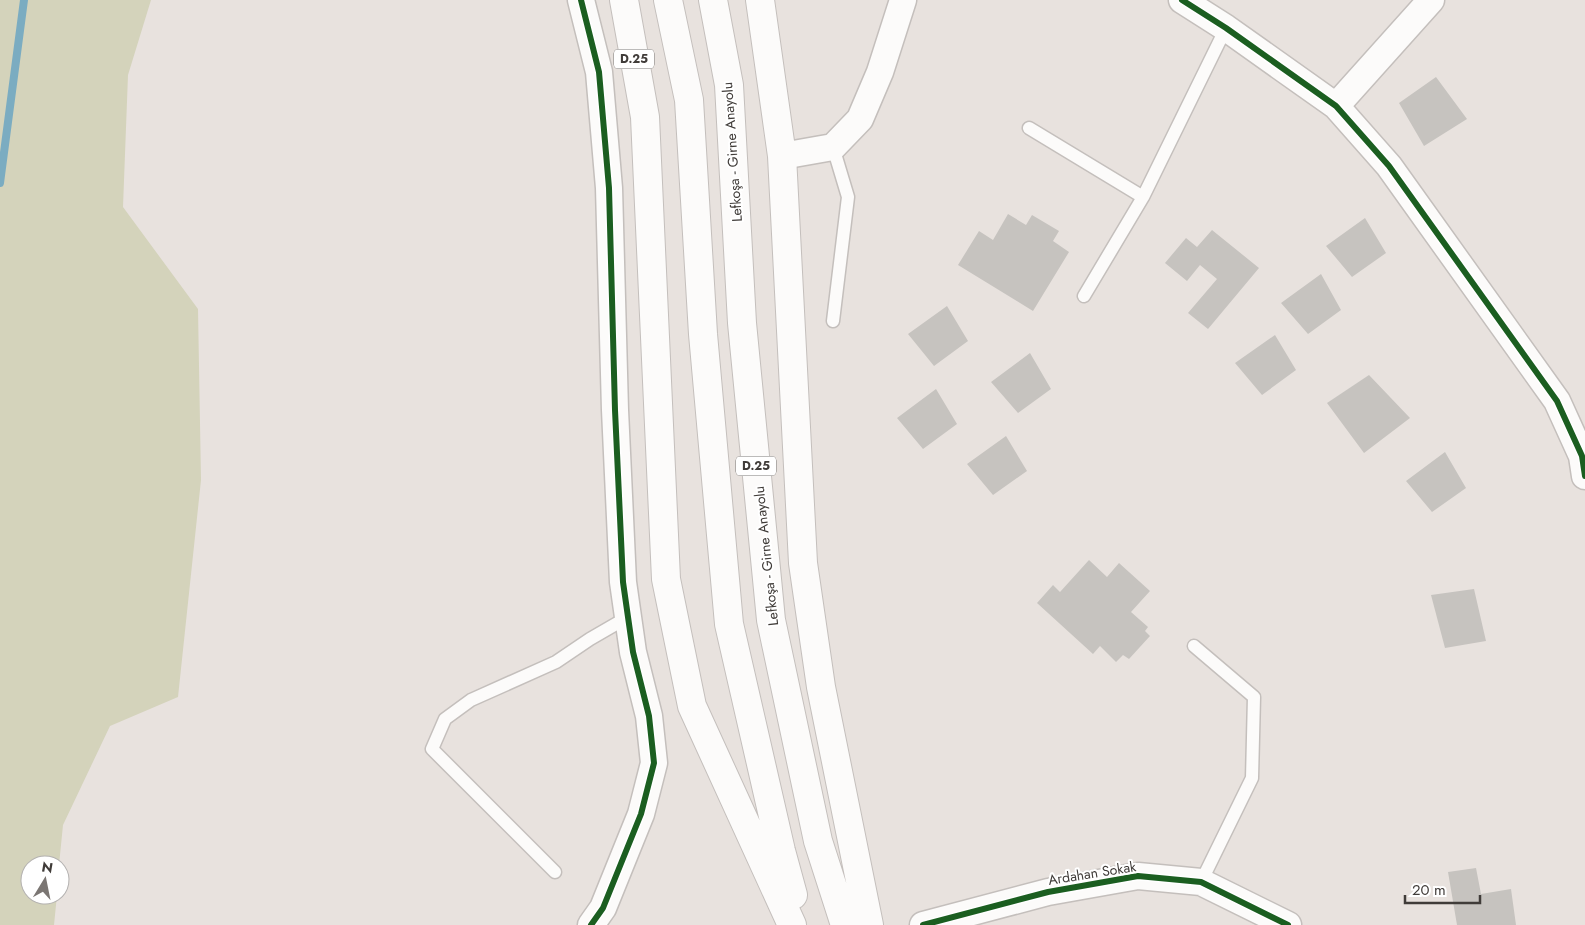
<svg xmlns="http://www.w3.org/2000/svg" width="1585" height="925" font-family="Jost,sans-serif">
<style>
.green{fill:#d4d3bb}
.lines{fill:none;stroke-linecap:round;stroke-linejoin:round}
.stream{stroke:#7bacc1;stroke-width:8}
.building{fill:#c6c3bf}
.lane-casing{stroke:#c4bfbc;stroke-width:15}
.street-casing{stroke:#c4bfbc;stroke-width:29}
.highway-casing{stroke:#c4bfbc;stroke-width:30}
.lane{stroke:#fcfbfa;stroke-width:12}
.street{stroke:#fcfbfa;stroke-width:26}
.highway{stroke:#fcfbfa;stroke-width:28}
.cycleway-casing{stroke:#fff;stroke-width:9}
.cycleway{stroke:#1b5e20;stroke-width:6}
.labels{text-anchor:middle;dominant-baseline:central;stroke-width:4;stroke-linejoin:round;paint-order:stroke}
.shield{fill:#fff;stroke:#797674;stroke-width:1}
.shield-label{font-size:12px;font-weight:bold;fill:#403c39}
.street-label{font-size:14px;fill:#403c39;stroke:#fff}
</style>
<rect width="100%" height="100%" fill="#e8e2de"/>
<!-- green -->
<path class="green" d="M 0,0 L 151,0 L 128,75 L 123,207 L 198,309 L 201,480 L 178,697 L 110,726 L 63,825 L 59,865 L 30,865 L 30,895 L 57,895 L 54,925 L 0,925 Z"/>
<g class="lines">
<!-- stream -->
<path class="stream" d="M 0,183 L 24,0"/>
</g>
<!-- building -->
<path class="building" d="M 1436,77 L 1467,119 L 1424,146 L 1399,103 Z
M 1008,214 L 1026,225 L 1032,215 L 1059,231 L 1053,241 L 1069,252 L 1033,311 L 958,265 L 979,231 L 993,240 Z
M 1365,218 L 1386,253 L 1352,277 L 1326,246 Z
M 1212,230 L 1259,268 L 1208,329 L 1188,313 L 1217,279 L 1200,265 L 1187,281 L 1165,263 L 1186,238 L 1197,247 Z
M 1321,274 L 1341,310 L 1308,334 L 1281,303 Z
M 947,306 L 968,341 L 934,366 L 908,334 Z
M 1275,335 L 1296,370 L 1262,395 L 1235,363 Z
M 1030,353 L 1051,389 L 1018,413 L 991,382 Z
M 1369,375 L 1410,418 L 1364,453 L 1327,403 Z
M 936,389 L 957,424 L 923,449 L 897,418 Z
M 1006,436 L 1027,471 L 993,495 L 967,464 Z
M 1445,452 L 1466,488 L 1432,512 L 1406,481 Z
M 1089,560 L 1107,577 L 1119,563 L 1150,591 L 1131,612 L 1148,627 L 1145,631 L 1150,636 L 1129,659 L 1123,655 L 1116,662 L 1100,646 L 1093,654 L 1037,603 L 1053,585 L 1060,592 Z
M 1474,589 L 1486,641 L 1445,648 L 1431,595 Z
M 1476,868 L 1481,894 L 1511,889 L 1516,925 L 1457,925 L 1448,872 Z"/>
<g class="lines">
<defs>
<path id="lane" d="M 1029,128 L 1143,197
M 1084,296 L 1143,197 L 1226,28
M 833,321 L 848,197 L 833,147
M 1194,646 L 1254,697 L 1252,778 L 1201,882
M 555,872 L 432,749 L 445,719 L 471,700 L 556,662 L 590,639 L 628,617"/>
<path id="street" d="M 581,0 L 599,72 L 609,188 L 615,410 L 623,582 L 633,652 L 649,716 L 654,763 L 641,814 L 603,908 L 591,925
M 1182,0 L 1226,28 L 1336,106 L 1389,166 L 1557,401 L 1582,456 L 1585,476
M 1336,106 L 1431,0
M 782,156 L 833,147 L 860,119 L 880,72 L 903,0
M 923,925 L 1048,892 L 1138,876 L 1201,882 L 1288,925"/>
<path id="highway" d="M 624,0 L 645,117 L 666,579 L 692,706 L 792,925
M 668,0 L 689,100 L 703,334 L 729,624 L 781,851 L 793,895
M 713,0 L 729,85 L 742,323 L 771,620 L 818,841 L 845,925
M 760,0 L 782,156 L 803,563 L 821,687 L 869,925"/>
</defs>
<!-- lane casing -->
<use href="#lane" class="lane-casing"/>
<!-- street casing -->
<use href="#street" class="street-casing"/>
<!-- highway casing -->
<use href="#highway" class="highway-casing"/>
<!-- lane -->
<use href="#lane" class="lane"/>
<!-- street -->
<use href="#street" class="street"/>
<!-- highway -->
<use href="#highway" class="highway"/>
<defs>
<path id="cycleway" d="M 581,0 L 599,72 L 609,188 L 615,410 L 623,582 L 633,652 L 649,716 L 654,763 L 641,814 L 603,908 L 591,925
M 1182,0 L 1226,28 L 1336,106 L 1389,166 L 1557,401 L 1582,456 L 1585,476
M 923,925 L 1048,892 L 1138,876 L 1201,882 L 1288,925"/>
</defs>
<!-- cycleway casing -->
<use href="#cycleway" class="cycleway-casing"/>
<!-- cycleway -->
<use href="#cycleway" class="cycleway"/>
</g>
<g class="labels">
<!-- shield labels -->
<g class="shield">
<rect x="614" y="49.5" width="40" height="19" rx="4"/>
<rect x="736" y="456.5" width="40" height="19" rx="4"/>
</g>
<g class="shield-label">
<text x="634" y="59">D.25</text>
<text x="756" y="466">D.25</text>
</g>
<!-- street labels -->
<g class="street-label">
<text transform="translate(732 152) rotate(-94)">Lefkoşa - Girne Anayolu</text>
<text transform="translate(766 556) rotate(-96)">Lefkoşa - Girne Anayolu</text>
<text transform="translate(1092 873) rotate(-9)">Ardahan Sokak</text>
</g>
</g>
<!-- north arrow -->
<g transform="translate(45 880) rotate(10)"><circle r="24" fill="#ffffff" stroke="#b3b1b0"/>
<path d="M0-4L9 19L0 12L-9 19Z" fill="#7b7673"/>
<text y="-8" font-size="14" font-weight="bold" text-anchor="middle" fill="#403c39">N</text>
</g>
<!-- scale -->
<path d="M1405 895v8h75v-8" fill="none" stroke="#403c39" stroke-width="2.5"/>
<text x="1412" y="895" font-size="15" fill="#403c39" stroke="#ffffff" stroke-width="4" paint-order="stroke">20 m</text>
</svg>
